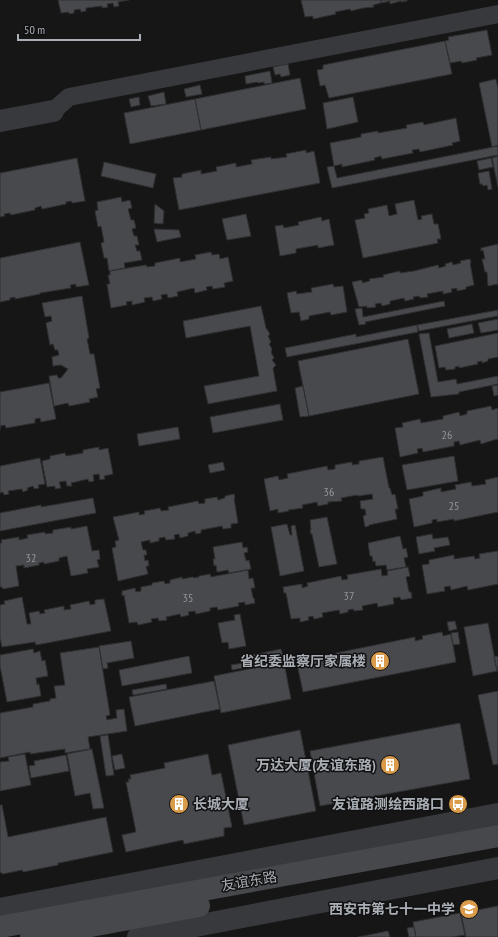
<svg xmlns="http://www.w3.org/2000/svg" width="498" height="937" font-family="'PT Sans Narrow','Noto Sans SC',sans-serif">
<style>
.building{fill:#48494c;stroke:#303033}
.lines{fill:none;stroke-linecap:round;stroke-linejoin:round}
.minor{stroke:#37393c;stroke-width:18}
.tertiary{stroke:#37393c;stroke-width:22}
.secondary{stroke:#46484c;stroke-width:22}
.labels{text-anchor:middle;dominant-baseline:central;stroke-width:3;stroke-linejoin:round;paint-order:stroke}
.number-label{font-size:12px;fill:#92969c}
.poi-label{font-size:14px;font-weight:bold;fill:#aaafb6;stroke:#111112;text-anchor:end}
.street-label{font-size:14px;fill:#aaafb6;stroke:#111112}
</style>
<rect width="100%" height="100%" fill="#161617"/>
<!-- building -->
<path class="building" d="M 58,0 L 129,0 L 118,2 L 119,6 L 114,7 L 113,3 L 107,4 L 108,7 L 102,8 L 102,6 L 86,8 L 86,11 L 81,12 L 80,9 L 74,10 L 74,13 L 69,14 L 69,12 L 61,13 Z
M 301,0 L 381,0 L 381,3 L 373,5 L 374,7 L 363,8 L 351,11 L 350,9 L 335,12 L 336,14 L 313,19 L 313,16 L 305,17 Z
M 381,0 L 407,0 L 407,1 L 401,2 L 401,1 L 390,4 L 390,1 L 382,3 Z
M 487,30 L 492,55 L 476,58 L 477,60 L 462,63 L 461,61 L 450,63 L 445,41 L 449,40 L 448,37 Z
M 445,41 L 452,74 L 329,98 L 325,85 L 320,86 L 317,70 L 323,69 L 323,65 Z
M 288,64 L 290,75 L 281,77 L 280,74 L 275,75 L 273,67 Z
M 270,71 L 272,83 L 264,84 L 264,82 L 258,83 L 257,82 L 246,84 L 245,76 Z
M 300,78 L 306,109 L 201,130 L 195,99 Z
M 496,79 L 498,89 L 498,145 L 492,147 L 479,83 Z
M 200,85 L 202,94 L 186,97 L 184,89 Z
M 164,92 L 166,104 L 151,106 L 148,96 Z
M 139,97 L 140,105 L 131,107 L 129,99 Z
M 353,97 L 358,122 L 327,129 L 323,103 Z
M 195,99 L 201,130 L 130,144 L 124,113 Z
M 456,118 L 460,141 L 452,143 L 453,145 L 420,152 L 419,149 L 412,150 L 413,153 L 382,159 L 381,156 L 374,158 L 375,160 L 342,167 L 342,164 L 334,166 L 330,143 L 361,137 L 361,134 L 378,131 L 378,133 L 407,128 L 406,125 L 423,122 L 424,125 Z
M 498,146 L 498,155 L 332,188 L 327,167 L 334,166 L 337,178 Z
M 306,150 L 306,153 L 314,151 L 320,183 L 179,210 L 173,178 L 182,177 L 182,174 L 201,170 L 201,174 L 217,171 L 216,167 L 236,163 L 236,167 L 252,164 L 251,160 L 271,157 L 271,159 L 287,157 L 286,154 Z
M 498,156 L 498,187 L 492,158 Z
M 77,158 L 85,201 L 72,203 L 71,201 L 66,202 L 66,204 L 42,209 L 41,206 L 35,208 L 35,210 L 11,215 L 10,213 L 4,214 L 5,216 L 0,217 L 0,173 Z
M 491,158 L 493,167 L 479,170 L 477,161 Z
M 104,162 L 156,174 L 153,188 L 101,176 Z
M 489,171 L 492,189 L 488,190 L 487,185 L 483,186 L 482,184 L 480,184 L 478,173 Z
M 121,197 L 122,202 L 130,200 L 132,208 L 128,209 L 131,220 L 134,220 L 136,228 L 132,229 L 134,236 L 137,236 L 139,245 L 135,245 L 137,251 L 140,251 L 142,260 L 124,263 L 125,268 L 109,271 L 107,258 L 104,258 L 101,243 L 104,242 L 101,226 L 98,227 L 95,211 L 98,210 L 97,202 Z
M 414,200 L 418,220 L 422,219 L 421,216 L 432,214 L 434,224 L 438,224 L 441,239 L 437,239 L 438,243 L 363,258 L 355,220 L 365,218 L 364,214 L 369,213 L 368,209 L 387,205 L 389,216 L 397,214 L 395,204 Z
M 155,204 L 164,211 L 163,224 L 154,223 Z
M 246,214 L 251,236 L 227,240 L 222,219 Z
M 321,217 L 322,221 L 329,219 L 334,245 L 318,248 L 318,245 L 296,249 L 296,253 L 280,256 L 275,226 L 283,225 L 284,228 L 299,225 L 298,222 Z
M 154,229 L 179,230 L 181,237 L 157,242 Z
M 80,242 L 89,285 L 76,287 L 76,284 L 70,285 L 71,288 L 40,293 L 40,294 L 15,299 L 15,297 L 10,298 L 10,300 L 0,302 L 0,258 Z
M 498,244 L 498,284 L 488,286 L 487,272 L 485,272 L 482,259 L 485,259 L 483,250 L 481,251 L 481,248 Z
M 211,252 L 212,255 L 219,254 L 220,259 L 228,257 L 233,281 L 224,283 L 225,287 L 213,289 L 212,286 L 206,287 L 207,290 L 195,293 L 194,288 L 177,292 L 178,296 L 168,298 L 167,294 L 161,295 L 162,299 L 153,301 L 152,297 L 144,298 L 145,302 L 132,305 L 132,301 L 126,302 L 127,305 L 111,308 L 107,284 L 110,284 L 108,275 L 110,275 L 110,271 L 146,265 L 147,267 L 155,266 L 155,263 L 180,258 L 180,262 L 196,259 L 195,255 Z
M 470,259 L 471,263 L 470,263 L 474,285 L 466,287 L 466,289 L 457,291 L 457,288 L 451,289 L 452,292 L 443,294 L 443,291 L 427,294 L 428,297 L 420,298 L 419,296 L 413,297 L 414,299 L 405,301 L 404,298 L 390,301 L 390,304 L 382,306 L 381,303 L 375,304 L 376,307 L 367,308 L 367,306 L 359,307 L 352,282 L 362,280 L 362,283 L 370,281 L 369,279 L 384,277 L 383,275 L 400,271 L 400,273 L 414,271 L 438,265 L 439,268 L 446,266 L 445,264 L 452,262 L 453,265 L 461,263 L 460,261 Z
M 333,284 L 334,287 L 343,286 L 347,312 L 331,315 L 330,312 L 309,316 L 309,319 L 301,321 L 299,312 L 291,313 L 287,293 L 296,291 L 297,294 L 312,292 L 311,288 Z
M 82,296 L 89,338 L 87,339 L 90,354 L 94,354 L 100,388 L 96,389 L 98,397 L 89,399 L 90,402 L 69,406 L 68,403 L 54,406 L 49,376 L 57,375 L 58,378 L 61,378 L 68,369 L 61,365 L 53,366 L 52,357 L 59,355 L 58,350 L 55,350 L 53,344 L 50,345 L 46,323 L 52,321 L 51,316 L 45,317 L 42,303 Z
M 444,301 L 445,306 L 365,322 L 366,324 L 359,325 L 355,309 L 362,308 L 363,317 Z
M 261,306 L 266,328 L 270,334 L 268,336 L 271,342 L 269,344 L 272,349 L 271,352 L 274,358 L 272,360 L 276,365 L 273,368 L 277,391 L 208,404 L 204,386 L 259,376 L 250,326 L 186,338 L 183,321 Z
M 498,310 L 498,316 L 419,331 L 417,325 Z
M 498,319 L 498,330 L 481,333 L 478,323 Z
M 472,324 L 474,333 L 449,338 L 447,329 Z
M 417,325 L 418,332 L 287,357 L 285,348 L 356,334 L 356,337 Z
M 429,333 L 438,382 L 456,379 L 457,384 L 498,376 L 498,384 L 459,392 L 459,394 L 431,397 L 419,334 Z
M 498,333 L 498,357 L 488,359 L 488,361 L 482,363 L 482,361 L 477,362 L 478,364 L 459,368 L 459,366 L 455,367 L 455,369 L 446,370 L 445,367 L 439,368 L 435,346 Z
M 408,339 L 419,394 L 309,416 L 298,361 Z
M 49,383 L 56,419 L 41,422 L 40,418 L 35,419 L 35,423 L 6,428 L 5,425 L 0,426 L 0,430 L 0,392 Z
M 498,385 L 498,395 L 494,396 L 492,386 Z
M 303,386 L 309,416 L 300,417 L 295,388 Z
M 280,404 L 283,420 L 213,433 L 210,417 Z
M 491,406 L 492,410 L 498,408 L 498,440 L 497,439 L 481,444 L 480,440 L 460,445 L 459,441 L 454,442 L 454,446 L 423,452 L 422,448 L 417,449 L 418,453 L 400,457 L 395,428 L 403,427 L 402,423 L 420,419 L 421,423 L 443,419 L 443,416 L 459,412 L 460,416 L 467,414 L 467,411 Z
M 178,427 L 180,439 L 139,446 L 137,434 Z
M 99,447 L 99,450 L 108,448 L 113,474 L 104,476 L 105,479 L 100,480 L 99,474 L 93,475 L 94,481 L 89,482 L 88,479 L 71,483 L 72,486 L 67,486 L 66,481 L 59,482 L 61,488 L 55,489 L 55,486 L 47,487 L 42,461 L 50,459 L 50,456 L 65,453 L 66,456 L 83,453 L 83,450 Z
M 454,456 L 458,481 L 407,490 L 402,465 Z
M 383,457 L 389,488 L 390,488 L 392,495 L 395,494 L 398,509 L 395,509 L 397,519 L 369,525 L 369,526 L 365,527 L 363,516 L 366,515 L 365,509 L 361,509 L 360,501 L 373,499 L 372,494 L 358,496 L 357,495 L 341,498 L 342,501 L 328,502 L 328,504 L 318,506 L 317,502 L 302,505 L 303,508 L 288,510 L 289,511 L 278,513 L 278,509 L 270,511 L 264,479 L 278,476 L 279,480 L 288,478 L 287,474 L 327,466 L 328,470 L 335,469 L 335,465 L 352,462 L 352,465 L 359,464 L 359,461 Z
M 40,458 L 45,484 L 38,485 L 39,488 L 34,489 L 33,486 L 27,488 L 28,490 L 23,492 L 22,489 L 8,491 L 9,494 L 4,495 L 3,492 L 0,493 L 0,466 Z
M 223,462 L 225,470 L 210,473 L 208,465 Z
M 498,477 L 498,512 L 454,521 L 454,519 L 437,522 L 437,519 L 432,520 L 432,523 L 414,527 L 409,499 L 423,496 L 423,492 L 441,488 L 441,492 L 456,489 L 455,485 L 471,482 L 472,486 L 486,484 L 485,480 Z
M 234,494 L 235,498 L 234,498 L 238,523 L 231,524 L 231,528 L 223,529 L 222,526 L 201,530 L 201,533 L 196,534 L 195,531 L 188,533 L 188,536 L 180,538 L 179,534 L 174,535 L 175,539 L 166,540 L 165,537 L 159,538 L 159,541 L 150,543 L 150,540 L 141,542 L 143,550 L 146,550 L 147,555 L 144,555 L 145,561 L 148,560 L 149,566 L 146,566 L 148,574 L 118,581 L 112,548 L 116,547 L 115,541 L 119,540 L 113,517 L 139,512 L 139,515 L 145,514 L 144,511 L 160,508 L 161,511 L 169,510 L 168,507 L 198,501 L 199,504 L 205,503 L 205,499 L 217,497 L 218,500 L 225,498 L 225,496 Z
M 93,498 L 96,513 L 0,531 L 0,513 L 41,505 L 41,507 Z
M 327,517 L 337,564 L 319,567 L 312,534 L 311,534 L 310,530 L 311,530 L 310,520 Z
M 287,524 L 290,535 L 292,535 L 291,526 L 295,525 L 304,571 L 280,576 L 271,527 Z
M 87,526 L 92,551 L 99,550 L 100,559 L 97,560 L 99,567 L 87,569 L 88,573 L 71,576 L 67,556 L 59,558 L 59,561 L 44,564 L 44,562 L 39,563 L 39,565 L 24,568 L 24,565 L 16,566 L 19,586 L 3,589 L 2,587 L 0,587 L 0,543 L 2,543 L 1,540 L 19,537 L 19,540 L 28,538 L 27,535 L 45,532 L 45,534 L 53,533 L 53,530 L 71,527 L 71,529 Z
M 432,534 L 433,539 L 448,537 L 450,545 L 434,548 L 435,551 L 419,554 L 416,537 Z
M 400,536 L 403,549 L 406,548 L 408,557 L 404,558 L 406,567 L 387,570 L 386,565 L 376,566 L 375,561 L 373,562 L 372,556 L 370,556 L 368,543 Z
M 242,542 L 243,548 L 247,547 L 248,552 L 244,553 L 246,561 L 249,560 L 251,569 L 229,573 L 228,570 L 217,572 L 216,565 L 214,566 L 213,559 L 215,559 L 213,547 Z
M 498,551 L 498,584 L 468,590 L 467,586 L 451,590 L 450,586 L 444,587 L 445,591 L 427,594 L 422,565 L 429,564 L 429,560 L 454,555 L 454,559 L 474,556 L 475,559 L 480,558 L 479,554 Z
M 408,567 L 410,576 L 406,577 L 409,592 L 411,592 L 412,598 L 401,600 L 400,597 L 393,598 L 394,604 L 378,607 L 377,603 L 362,606 L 363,610 L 354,611 L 353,609 L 348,610 L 348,612 L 340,614 L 339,610 L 322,613 L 323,617 L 314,619 L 313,616 L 308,617 L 309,620 L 300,622 L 300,618 L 291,619 L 286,593 L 284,593 L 283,587 L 302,584 L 302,588 L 308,586 L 307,583 L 341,576 L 342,580 L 348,579 L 347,575 L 381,569 L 382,576 L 388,575 L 387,571 Z
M 248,570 L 249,579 L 253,578 L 255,588 L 251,588 L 253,598 L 254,598 L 255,603 L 245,605 L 245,602 L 238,603 L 239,606 L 218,610 L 217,607 L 210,608 L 210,611 L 196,614 L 195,611 L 188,612 L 189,615 L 181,617 L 180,614 L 166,617 L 167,620 L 159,621 L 158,618 L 151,619 L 152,622 L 138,625 L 137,622 L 129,623 L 124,595 L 122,596 L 122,591 L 135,588 L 136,592 L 141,591 L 141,587 L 152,585 L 152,583 L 164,581 L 165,584 L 170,583 L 170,580 L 182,577 L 182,579 L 193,577 L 194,578 L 199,577 L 199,576 L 210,574 L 211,577 Z
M 22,597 L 27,624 L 31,624 L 29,613 L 39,611 L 40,614 L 45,613 L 44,610 L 64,606 L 64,610 L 71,609 L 70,605 L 89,601 L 90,605 L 95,604 L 95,600 L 104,599 L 111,631 L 36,645 L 35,642 L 2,647 L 0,638 L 0,605 L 5,604 L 4,601 Z
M 240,614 L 246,646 L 229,649 L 228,642 L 222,643 L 218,623 L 235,620 L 234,615 Z
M 455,621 L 457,629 L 449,631 L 447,622 Z
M 488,623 L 497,671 L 473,676 L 464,627 Z
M 442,632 L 443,636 L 451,634 L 456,662 L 303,692 L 297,664 L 304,663 L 304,659 L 328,654 L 329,658 L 336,656 L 336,653 L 415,637 L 415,641 L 423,639 L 422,636 Z
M 458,632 L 460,644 L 453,645 L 451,633 Z
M 131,641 L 134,658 L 107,663 L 108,668 L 103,669 L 99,646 Z
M 99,647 L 110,715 L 106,716 L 107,720 L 117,718 L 116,710 L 124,709 L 127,731 L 88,737 L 90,749 L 65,753 L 65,749 L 30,754 L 30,752 L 0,758 L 0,713 L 33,707 L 33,704 L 50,701 L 50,699 L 56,698 L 54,686 L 65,685 L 60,653 Z
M 33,649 L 34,653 L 40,651 L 42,661 L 45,660 L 48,676 L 36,678 L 37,685 L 39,684 L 41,696 L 7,702 L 0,666 L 0,655 Z
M 281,649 L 284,660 L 232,670 L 231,665 L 249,662 L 248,656 Z
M 189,656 L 192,673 L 122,686 L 119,670 Z
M 498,656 L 498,671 L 497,671 L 494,657 Z
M 284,662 L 291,699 L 221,713 L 214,676 Z
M 214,681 L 220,709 L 135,726 L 129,697 Z
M 166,684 L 167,689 L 133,695 L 132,690 Z
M 498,691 L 498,764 L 493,765 L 478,695 Z
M 460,723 L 470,779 L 320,806 L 310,751 Z
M 300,730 L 316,811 L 244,825 L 228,745 Z
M 108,735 L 114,775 L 106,776 L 100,736 Z
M 92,749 L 104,808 L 93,809 L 90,793 L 75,796 L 67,754 Z
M 25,754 L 31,785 L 0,791 L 0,762 L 9,761 L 8,757 Z
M 122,754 L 125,768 L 115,770 L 112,756 Z
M 208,754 L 212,775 L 221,773 L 232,827 L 224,828 L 224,836 L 184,844 L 183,840 L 126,852 L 122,835 L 136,832 L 126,782 L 129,782 L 128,779 L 131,779 L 130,775 L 165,768 L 164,763 Z
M 66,755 L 69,771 L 31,778 L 29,766 L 35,765 L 34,761 Z
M 0,805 L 2,805 L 8,837 L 106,817 L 113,852 L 59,863 L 58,863 L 58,865 L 23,872 L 22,870 L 3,874 L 0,872 Z
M 498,906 L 498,937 L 466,937 L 461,913 Z
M 460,913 L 465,935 L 452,937 L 416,937 L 413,922 Z
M 414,927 L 416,937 L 409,937 L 407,928 Z
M 388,931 L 390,937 L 358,937 Z"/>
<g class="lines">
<!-- minor -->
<path class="minor" d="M 53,111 L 69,97 L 498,14"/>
<!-- tertiary -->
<path class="tertiary" d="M 0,121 L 53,111
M 0,909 L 498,814
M 138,937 L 498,868"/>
<!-- secondary -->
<path class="secondary" d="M 0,927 L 498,836
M 31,937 L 199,906"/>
</g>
<!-- icons -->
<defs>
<symbol id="building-disc" viewBox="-11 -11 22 22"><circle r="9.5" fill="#da9b4b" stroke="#111112"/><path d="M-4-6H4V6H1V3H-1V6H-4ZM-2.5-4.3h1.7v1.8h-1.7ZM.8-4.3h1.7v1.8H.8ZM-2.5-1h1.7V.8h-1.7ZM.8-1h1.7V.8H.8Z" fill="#fff"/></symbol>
<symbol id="bus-disc" viewBox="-11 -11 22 22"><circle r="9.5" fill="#da9b4b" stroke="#111112"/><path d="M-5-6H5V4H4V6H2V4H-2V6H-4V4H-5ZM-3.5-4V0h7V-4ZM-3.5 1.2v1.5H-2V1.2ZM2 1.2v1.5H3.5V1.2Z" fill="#fff"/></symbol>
<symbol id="school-disc" viewBox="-11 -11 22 22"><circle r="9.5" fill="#da9b4b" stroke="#111112"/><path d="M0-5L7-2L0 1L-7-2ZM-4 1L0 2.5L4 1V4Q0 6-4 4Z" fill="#fff"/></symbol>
</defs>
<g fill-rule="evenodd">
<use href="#building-disc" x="369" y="650" width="22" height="22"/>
<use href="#building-disc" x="379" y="754" width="22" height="22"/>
<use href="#building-disc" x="168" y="793" width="22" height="22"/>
<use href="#bus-disc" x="447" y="793" width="22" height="22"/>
<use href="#school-disc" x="458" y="898" width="22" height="22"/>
</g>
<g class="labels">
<!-- number labels -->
<g class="number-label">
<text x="447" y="434">26</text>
<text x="329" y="491">36</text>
<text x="454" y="505">25</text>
<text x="31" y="557">32</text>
<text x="349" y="595">37</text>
<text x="188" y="597">35</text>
</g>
<!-- poi labels -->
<g class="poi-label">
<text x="366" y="661">省纪委监察厅家属楼</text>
<text x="376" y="765">万达大厦(友谊东路)</text>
<text x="193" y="804" text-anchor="start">长城大厦</text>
<text x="444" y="804">友谊路测绘西路口</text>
<text x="455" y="909">西安市第七十一中学</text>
</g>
<!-- street labels -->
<g class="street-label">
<text transform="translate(249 881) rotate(-10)">友谊东路</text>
</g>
</g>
<!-- scale -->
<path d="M18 34v6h122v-6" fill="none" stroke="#aaafb6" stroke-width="2"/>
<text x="24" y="34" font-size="12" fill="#aaafb6" stroke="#111112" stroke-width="3" paint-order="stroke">50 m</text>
</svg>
